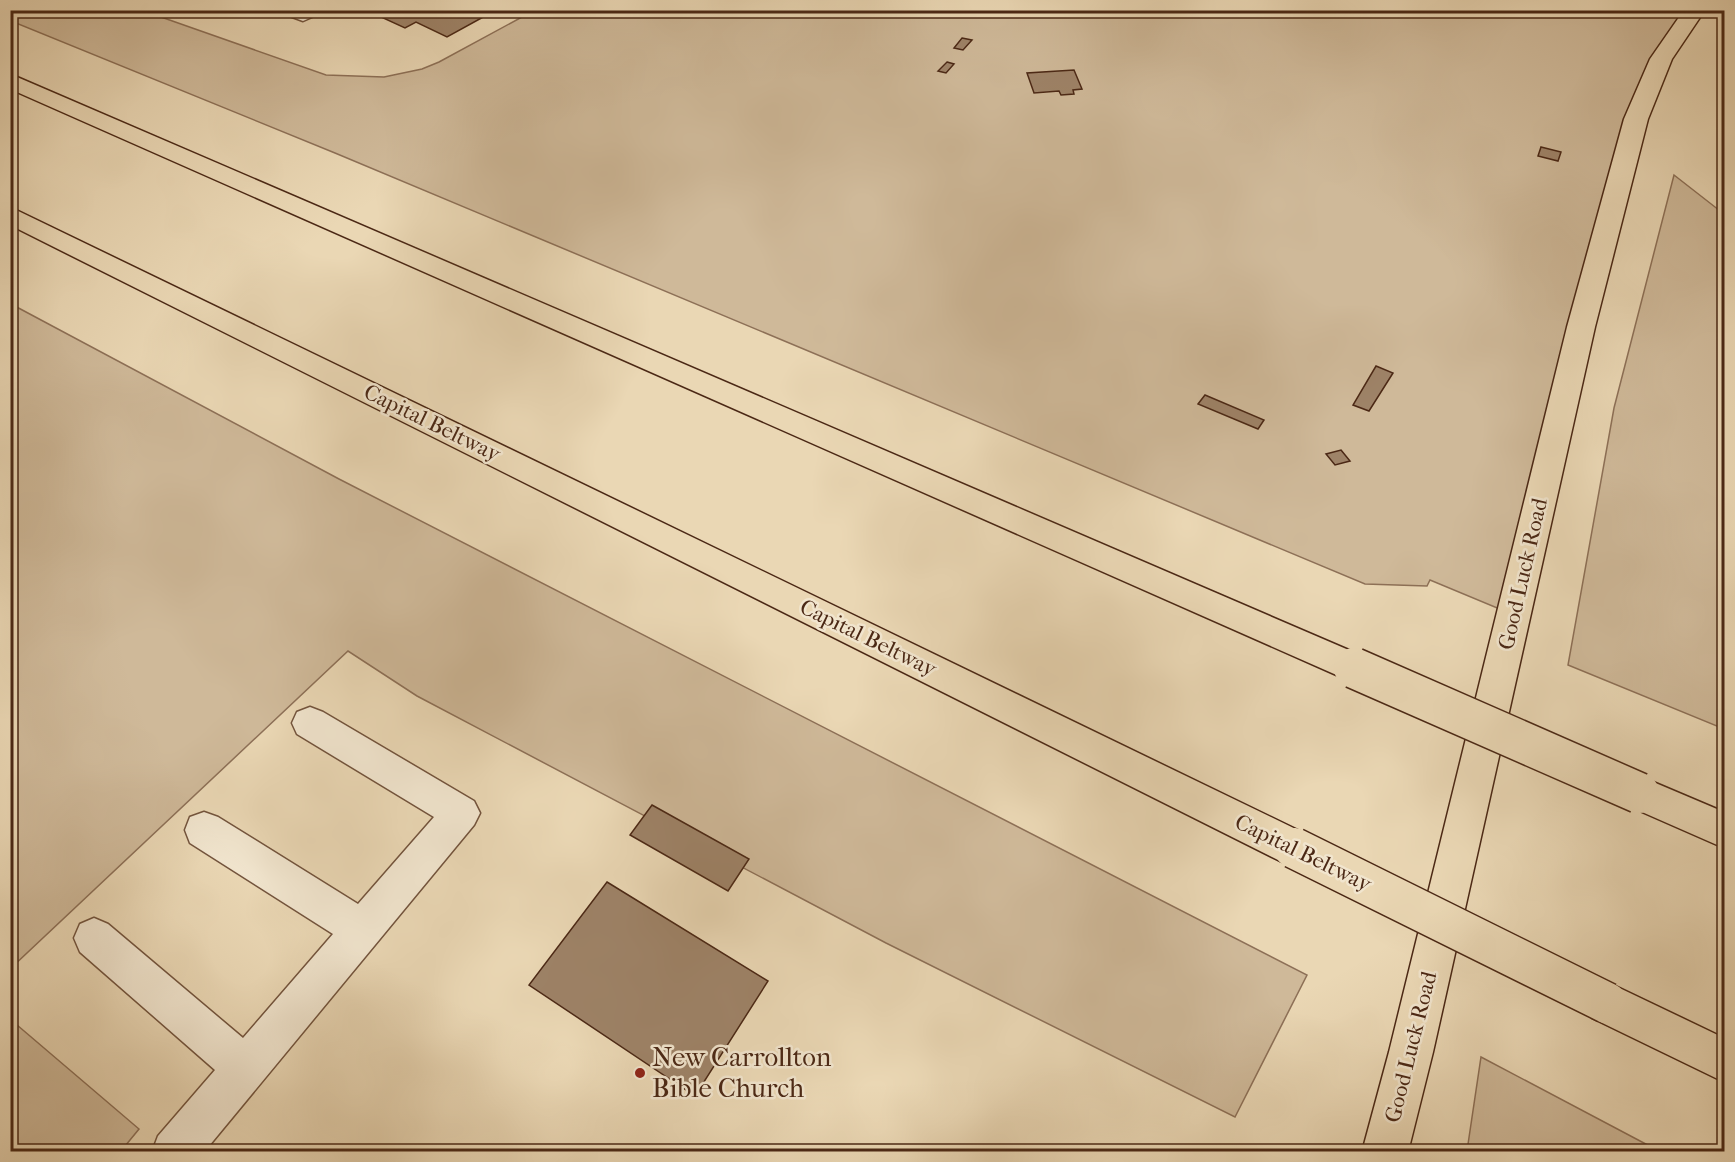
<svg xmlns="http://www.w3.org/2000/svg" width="1735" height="1162" font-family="'IM FELL French Canon',serif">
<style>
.green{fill:#cfb999;stroke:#8d7057;stroke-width:1.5}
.building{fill:#9e8368;stroke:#4b2815;stroke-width:1.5}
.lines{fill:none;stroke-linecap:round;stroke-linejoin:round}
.minor-casing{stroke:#73543d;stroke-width:3}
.major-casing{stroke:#4b2815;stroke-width:3}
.highway-casing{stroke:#4b2815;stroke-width:3}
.minor{fill:#f1e5ce;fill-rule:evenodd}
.major{fill:#ead7b4;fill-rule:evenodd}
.highway{fill:#ead7b4;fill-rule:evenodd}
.highway-bridge-far1-casing{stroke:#4b2815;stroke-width:34;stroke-linecap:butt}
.highway-bridge-casing{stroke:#4b2815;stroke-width:43;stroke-linecap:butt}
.highway-bridge-far1{stroke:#ead7b4;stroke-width:31}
.highway-bridge{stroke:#ead7b4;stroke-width:40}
.poi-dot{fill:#8f2418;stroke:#f1e5ce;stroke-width:2}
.labels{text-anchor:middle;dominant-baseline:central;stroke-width:5;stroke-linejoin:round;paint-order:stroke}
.street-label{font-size:22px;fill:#4b2815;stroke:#f1e5ce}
.near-poi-label{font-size:27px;fill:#4b2815;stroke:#f1e5ce;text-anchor:start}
</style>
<rect width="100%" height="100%" fill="#ead7b4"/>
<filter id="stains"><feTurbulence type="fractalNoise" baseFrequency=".00333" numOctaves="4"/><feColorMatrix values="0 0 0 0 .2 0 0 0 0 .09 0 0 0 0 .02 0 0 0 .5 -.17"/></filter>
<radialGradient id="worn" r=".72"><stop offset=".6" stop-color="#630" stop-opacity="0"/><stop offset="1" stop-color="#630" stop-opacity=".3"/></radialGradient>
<!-- green -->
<path class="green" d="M 10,11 L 144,11 L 326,75 L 384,77 L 422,69 L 439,62 L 533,11 L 1695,11 L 1661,59 L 1514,615 L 1430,580 L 1427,586 L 1365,584 L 335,153 L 11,21 Z
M 1674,175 L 1724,214 L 1724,729 L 1568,665 L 1614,408 Z
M 11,304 L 339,479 L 1307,975 L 1235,1117 L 886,943 L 417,696 L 348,651 L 11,968 Z
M 10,1019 L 139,1129 L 121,1151 L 11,1151 Z
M 1481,1057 L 1659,1151 L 1467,1151 Z"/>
<!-- building -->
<path class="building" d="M 393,10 L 496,10 L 447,37 L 416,22 L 405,28 L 381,17 Z
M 962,38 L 972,40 L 963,50 L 954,48 Z
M 947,62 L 954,64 L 946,73 L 938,71 Z
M 1074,70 L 1082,89 L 1073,90 L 1074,94 L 1061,95 L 1059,91 L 1034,93 L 1027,73 Z
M 1541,147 L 1561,152 L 1558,161 L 1538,156 Z
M 1376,366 L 1393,373 L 1369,411 L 1353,405 Z
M 1205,395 L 1264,420 L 1258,429 L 1198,404 Z
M 1341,450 L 1350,461 L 1335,465 L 1326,454 Z
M 652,805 L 749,859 L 728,891 L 630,835 Z
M 607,882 L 768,981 L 695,1096 L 529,985 Z"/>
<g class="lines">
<defs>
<path id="minor" d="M 281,10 L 322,10 L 319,14 L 303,21 L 284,14 Z
M 310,707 L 323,712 L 474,801 L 480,813 L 474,825 L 204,1152 L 152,1152 L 158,1136 L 215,1070 L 80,952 L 74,938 L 80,924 L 94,918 L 108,924 L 243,1038 L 333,934 L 190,843 L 185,830 L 190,817 L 204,812 L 218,817 L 358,904 L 434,817 L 297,734 L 292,723 L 297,712 Z"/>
<path id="major" d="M 1684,10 L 1705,10 L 1672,59 L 1648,119 L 1595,327 L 1433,1052 L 1408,1152 L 1362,1152 L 1389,1052 L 1567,327 L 1624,119 L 1650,59 Z"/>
<path id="highway" d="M 10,74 L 1365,657 L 1370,667 L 1365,677 L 1353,682 L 1341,677 L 10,89 Z
M 10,207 L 1308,835 L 1313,848 L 1308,861 L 1294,866 L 1280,861 L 10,225 Z
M 1639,776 L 1724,812 L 1724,848 L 1626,805 L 1620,793 L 1626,781 Z
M 1607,982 L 1724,1038 L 1724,1082 L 1592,1018 L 1586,1003 L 1592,988 Z"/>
</defs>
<!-- minor casing -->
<use href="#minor" class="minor-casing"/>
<!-- major casing -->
<use href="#major" class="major-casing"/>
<!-- highway casing -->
<use href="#highway" class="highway-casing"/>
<!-- minor -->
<use href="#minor" class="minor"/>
<!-- major -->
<use href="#major" class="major"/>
<!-- highway -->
<use href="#highway" class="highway"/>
<defs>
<path id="highway-bridge-far1" d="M 1353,667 L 1358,669"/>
<path id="highway-bridge" d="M 1354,668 L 1639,793
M 1294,848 L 1607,1003"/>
</defs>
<!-- highway-bridge-far1 casing -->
<use href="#highway-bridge-far1" class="highway-bridge-far1-casing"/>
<!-- highway-bridge casing -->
<use href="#highway-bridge" class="highway-bridge-casing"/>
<!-- highway-bridge-far1 -->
<use href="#highway-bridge-far1" class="highway-bridge-far1"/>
<!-- highway-bridge -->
<use href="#highway-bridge" class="highway-bridge"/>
</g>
<!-- markers -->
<circle class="poi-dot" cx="640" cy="1073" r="6"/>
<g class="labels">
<!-- street labels -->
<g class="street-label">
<text transform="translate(432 423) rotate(26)">Capital Beltway</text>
<text transform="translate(1523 574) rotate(-77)">Good Luck Road</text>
<text transform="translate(868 638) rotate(26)">Capital Beltway</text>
<text transform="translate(1303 853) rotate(26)">Capital Beltway</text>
<text transform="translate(1411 1047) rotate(-76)">Good Luck Road</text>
</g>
<!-- near-poi labels -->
<g class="near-poi-label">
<text x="652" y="1057">New Carrollton<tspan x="652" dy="31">Bible Church</tspan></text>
</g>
</g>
<!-- margin -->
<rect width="1735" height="1162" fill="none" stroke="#ead7b4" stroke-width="36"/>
<rect x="12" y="12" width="1711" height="1138" fill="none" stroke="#4b2815" stroke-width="3"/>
<rect x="18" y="18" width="1699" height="1126" fill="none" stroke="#4b2815" stroke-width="1.5"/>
<rect width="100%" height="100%" filter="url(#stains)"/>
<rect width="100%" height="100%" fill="url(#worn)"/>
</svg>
